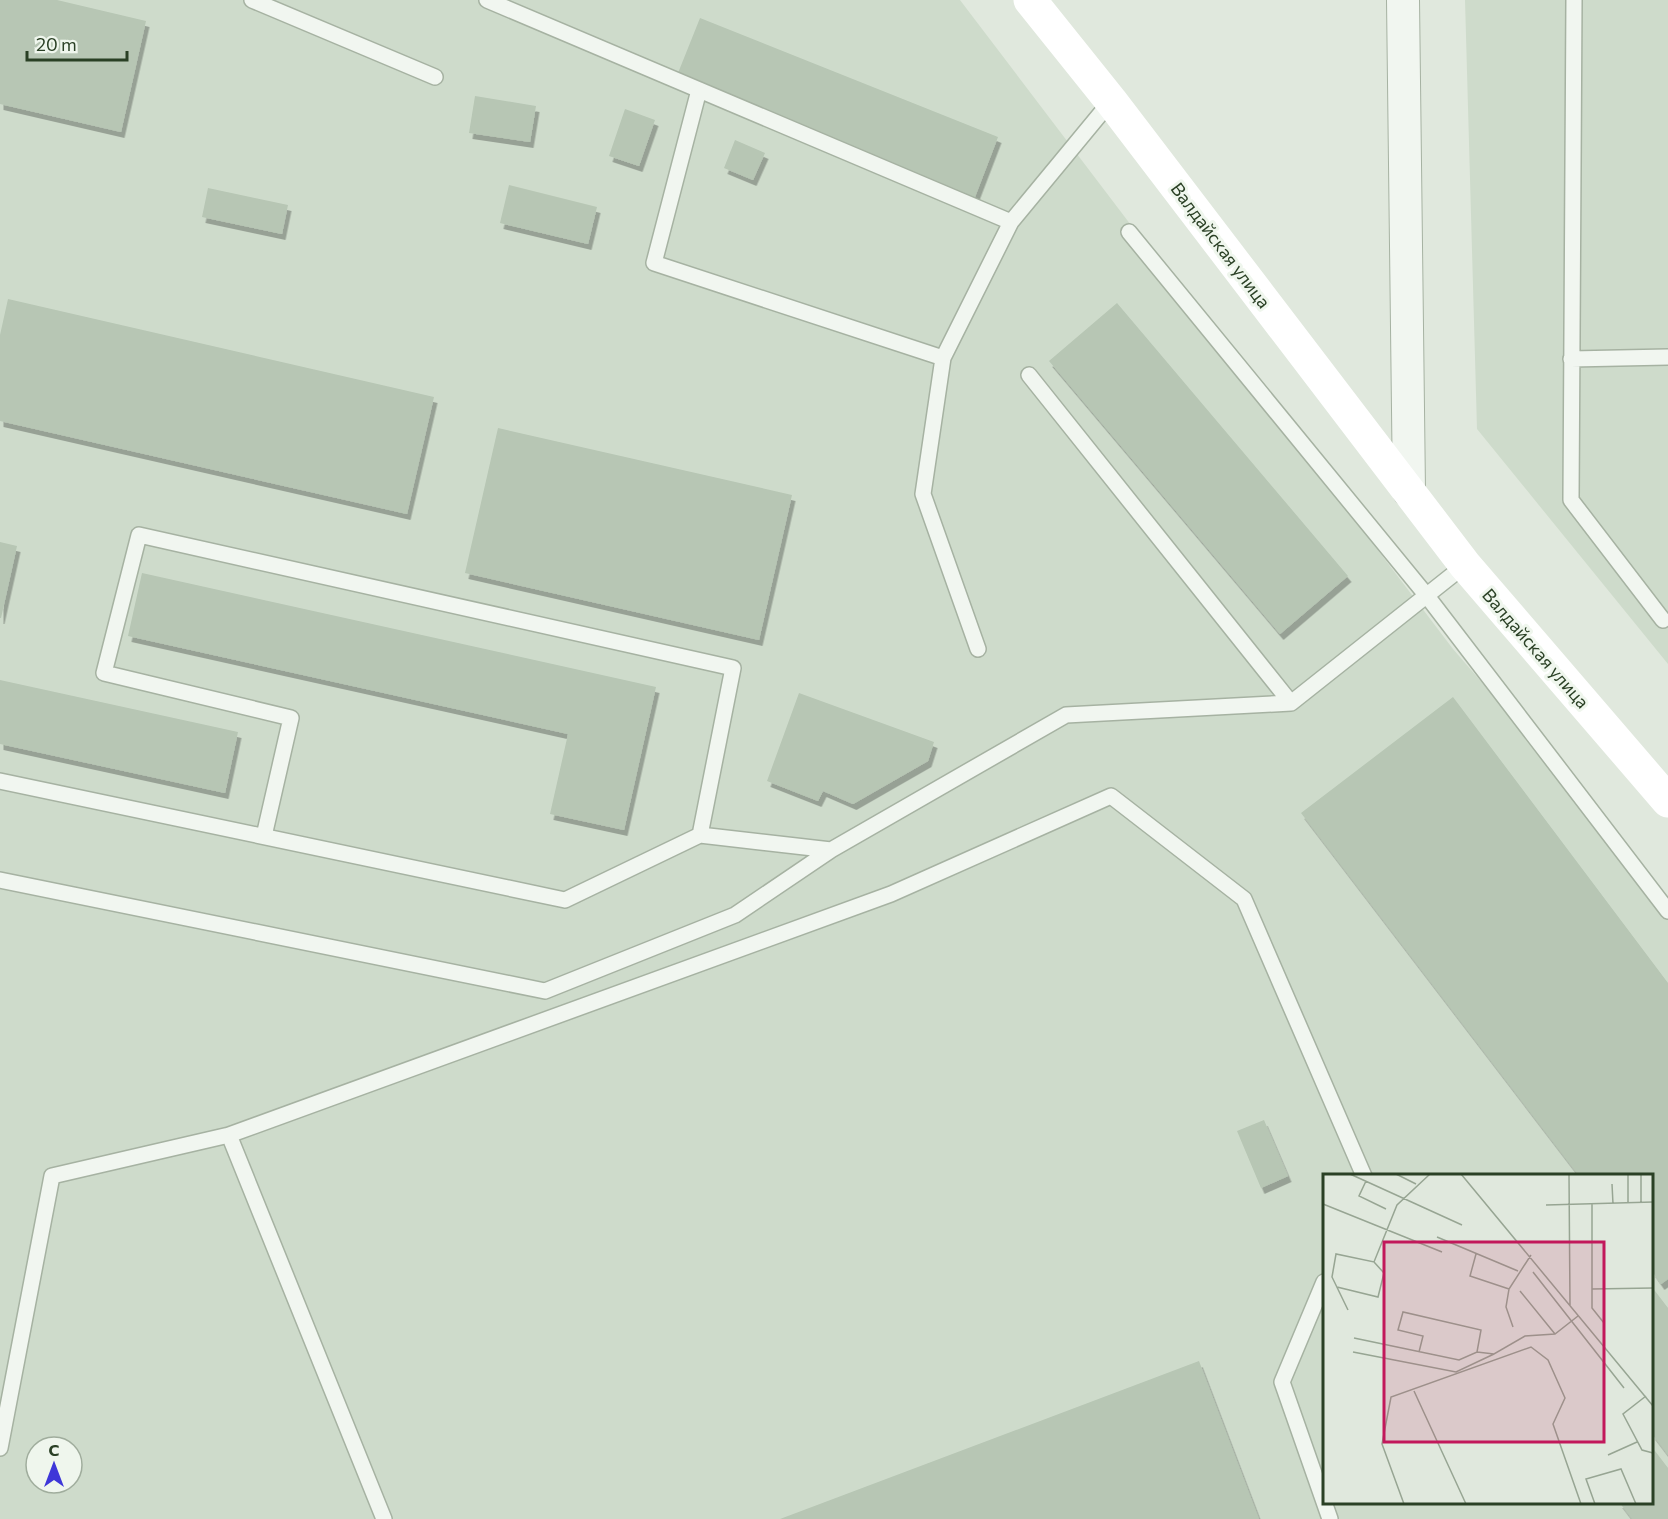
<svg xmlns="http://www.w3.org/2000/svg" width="1668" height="1519" font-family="Commissioner,sans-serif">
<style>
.built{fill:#cedbcb;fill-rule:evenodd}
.building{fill:#b7c6b4;filter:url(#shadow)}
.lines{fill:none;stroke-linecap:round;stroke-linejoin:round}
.lane-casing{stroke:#a6b2a2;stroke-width:18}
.street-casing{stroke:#a6b2a2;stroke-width:34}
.lane{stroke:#f1f6f0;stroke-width:15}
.street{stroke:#f1f6f0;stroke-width:32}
.secondary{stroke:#fff;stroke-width:33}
.labels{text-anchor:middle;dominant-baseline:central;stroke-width:6;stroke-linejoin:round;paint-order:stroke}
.street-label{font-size:18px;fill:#2a4025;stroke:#eff6ed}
.inset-road{fill:none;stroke:#97a593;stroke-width:1.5}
.view{fill:#c2185b;fill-opacity:0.15;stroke:#c2185b;stroke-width:3}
.inset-edge{fill:none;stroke:#2a4025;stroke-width:3}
</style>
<defs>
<filter id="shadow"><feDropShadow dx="3.5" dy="6" stdDeviation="0" flood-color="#0004"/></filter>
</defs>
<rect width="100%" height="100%" fill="#e0e8dd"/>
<!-- built -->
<path class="built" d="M 0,0 L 960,0 L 1453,649 L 1668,898 L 1668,1519 L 0,1519 ZM 1324,1176 L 1652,1176 L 1652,1502 L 1324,1502 ZM 36,1447 L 72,1447 L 72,1483 L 36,1483 Z
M 1465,0 L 1668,0 L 1668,664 L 1477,429 Z"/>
<!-- building -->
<path class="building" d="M 0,0 L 57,0 L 146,21 L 121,132 L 0,104 Z
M 700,18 L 998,137 L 975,197 L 676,78 Z
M 475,96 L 536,106 L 530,142 L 469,133 Z
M 625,109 L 655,120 L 639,166 L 609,156 Z
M 735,140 L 765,153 L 753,180 L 724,168 Z
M 509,185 L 597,207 L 588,244 L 500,223 Z
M 208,188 L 288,205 L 282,234 L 202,217 Z
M 8,299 L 434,397 L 407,514 L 0,421 L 0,335 Z
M 1117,303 L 1348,576 L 1280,634 L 1049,361 Z
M 498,428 L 792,495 L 759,640 L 465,573 Z
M 0,542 L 17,546 L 1,618 L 0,618 Z
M 142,573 L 656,687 L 624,830 L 550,814 L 568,734 L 128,636 Z
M 0,680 L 238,732 L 225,793 L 0,744 Z
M 799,693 L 934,742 L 928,761 L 853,804 L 823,791 L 818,801 L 767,781 Z
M 1453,697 L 1668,983 L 1668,1279 L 1661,1284 L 1652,1271 L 1652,1176 L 1579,1176 L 1301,813 Z
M 1264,1120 L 1288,1176 L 1261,1188 L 1237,1131 Z
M 1652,1287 L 1668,1308 L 1668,1455 L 1652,1434 Z
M 1199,1361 L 1259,1519 L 780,1519 Z
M 1652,1447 L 1668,1468 L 1668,1519 L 1632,1519 L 1619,1502 L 1652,1502 Z"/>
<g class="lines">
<defs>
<path id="lane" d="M 252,0 L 435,77
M 487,0 L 1011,222
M 1574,0 L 1571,500 L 1663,620
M 699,90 L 654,263 L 943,358
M 1129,232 L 1427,596 L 1668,911
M 1571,359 L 1668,357
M 1029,375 L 1291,703
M 978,649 L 923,494 L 943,358 L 1011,222 L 1111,101
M 0,781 L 565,900 L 700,835 L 831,850 L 1066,715 L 1291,703 L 1465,565
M 264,836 L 291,718 L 104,673 L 139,535 L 733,668 L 700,835
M 0,880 L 545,991 L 735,915 L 831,850
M 229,1135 L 384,1519
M 1324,1282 L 1282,1382 L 1330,1519
M 0,1448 L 52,1176 L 229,1135 L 891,894 L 1111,796 L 1244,899 L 1364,1176"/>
<path id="street" d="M 1403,0 L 1409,491"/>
</defs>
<!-- lane casing -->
<use href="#lane" class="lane-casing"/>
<!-- street casing -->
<use href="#street" class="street-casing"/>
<!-- lane -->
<use href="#lane" class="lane"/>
<!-- street -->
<use href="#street" class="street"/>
<!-- secondary -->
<path class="secondary" d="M 1030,0 L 1111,101 L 1465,565 L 1668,801"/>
</g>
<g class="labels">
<!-- street labels -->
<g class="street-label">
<text transform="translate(1221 245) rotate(53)">Валдайская улица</text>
<text transform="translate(1536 648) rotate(49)">Валдайская улица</text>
</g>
</g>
<!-- overview -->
<g transform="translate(1323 1174)">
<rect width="330" height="330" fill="#e0e8dd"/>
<path class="inset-road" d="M 27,0 L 139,51M 73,0 L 93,10M 138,0 L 330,232M 246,0 L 247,131M 43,7 L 36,22 L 63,35M 289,10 L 290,30M 0,30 L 119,78M 269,30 L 269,134 L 281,149M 305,30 L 305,0M 318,30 L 318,0M 223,31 L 330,28M 114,63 L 195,97M 153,80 L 147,102 L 186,115M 210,98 L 301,214M 14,113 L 55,123 L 61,99 L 51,88M 269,115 L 330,114M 197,117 L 232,160M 25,136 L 9,103 L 13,80 L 51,88 L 74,31 L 107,0M 190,153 L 183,133 L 186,115 L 208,81M 31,164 L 136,186 L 154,178 L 171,180 L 202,162 L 232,160 L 255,142M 30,178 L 133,198 L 171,180M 96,178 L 100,162 L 75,156 L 80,138 L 158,156 L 154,178M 91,217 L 143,330M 323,222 L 300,240 L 319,276 L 330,279M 285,281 L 314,268M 81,330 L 59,270 L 68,223 L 208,173 L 225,186 L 242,224 L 230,250 L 258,330M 272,330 L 263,305 L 298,295 L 313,330"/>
<path class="view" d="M 61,68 L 281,68 L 281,268 L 61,268 Z"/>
<rect width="330" height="330" class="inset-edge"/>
</g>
<!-- north arrow -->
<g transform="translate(54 1465)"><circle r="28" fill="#eff6ed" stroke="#a0ad9d" stroke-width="1.5"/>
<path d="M0-4.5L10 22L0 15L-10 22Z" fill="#3e37d8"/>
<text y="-9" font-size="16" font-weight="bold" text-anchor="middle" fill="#2a4025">С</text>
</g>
<!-- scale -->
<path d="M27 51v9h100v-9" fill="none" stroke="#2a4025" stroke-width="3"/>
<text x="36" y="51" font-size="18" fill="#2a4025" stroke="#eff6ed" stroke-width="4.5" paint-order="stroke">20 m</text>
</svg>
